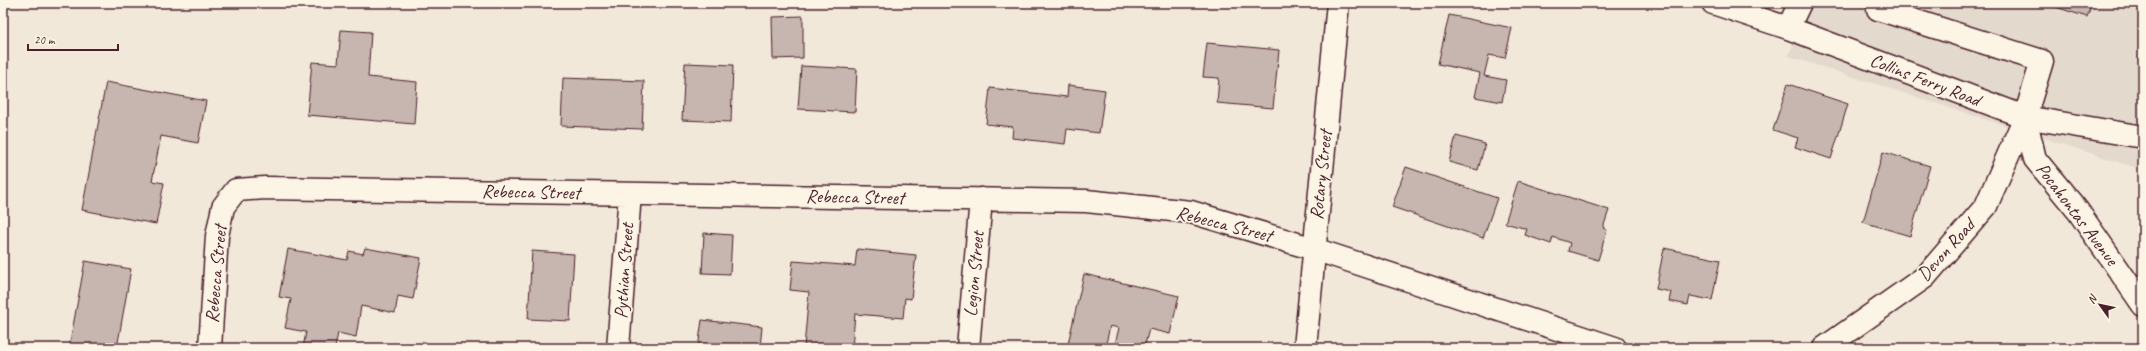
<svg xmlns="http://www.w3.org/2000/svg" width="2146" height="351" font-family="Caveat,sans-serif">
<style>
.built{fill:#e4d9cd}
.building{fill:#c7b6af;stroke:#4a1f2b}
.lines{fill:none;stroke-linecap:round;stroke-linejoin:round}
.minor-casing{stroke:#4a1f2b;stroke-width:25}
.minor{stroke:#fcf5e5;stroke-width:22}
.labels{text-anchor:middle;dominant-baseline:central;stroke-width:3.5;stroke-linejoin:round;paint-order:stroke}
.street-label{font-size:19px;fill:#4a1f2b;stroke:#fcf5e5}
</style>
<rect width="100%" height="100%" fill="#f1e8da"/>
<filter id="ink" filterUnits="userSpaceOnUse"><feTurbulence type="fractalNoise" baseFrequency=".025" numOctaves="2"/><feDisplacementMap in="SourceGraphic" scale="8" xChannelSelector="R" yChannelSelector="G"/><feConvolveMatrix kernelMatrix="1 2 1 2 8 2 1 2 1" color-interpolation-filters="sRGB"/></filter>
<g filter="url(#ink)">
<!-- built -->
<path class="built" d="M 1810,3 L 2143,3 L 2143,170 L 1788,56 Z"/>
<!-- building -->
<path class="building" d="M 2043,3 L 2092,3 L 2087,17 Z
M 1449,15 L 1512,28 L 1505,58 L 1489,55 L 1484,76 L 1506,80 L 1502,102 L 1475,97 L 1480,73 L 1438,64 Z
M 803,16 L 803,58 L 773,59 L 772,17 Z
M 341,30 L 371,32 L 368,77 L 417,82 L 414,124 L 307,115 L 312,62 L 338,64 Z
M 1207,43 L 1279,50 L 1273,108 L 1217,103 L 1219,78 L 1203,77 Z
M 685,63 L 733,65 L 731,122 L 682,120 Z
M 801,66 L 857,69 L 855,112 L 798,109 Z
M 563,78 L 644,81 L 642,129 L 561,126 Z
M 106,82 L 206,101 L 198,143 L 161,136 L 152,181 L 164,183 L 156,224 L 82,210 Z
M 1788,84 L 1848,104 L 1831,159 L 1795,147 L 1798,138 L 1773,130 Z
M 1068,85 L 1105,90 L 1099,133 L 1067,129 L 1065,144 L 1012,138 L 1013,127 L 986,124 L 990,88 L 1067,97 Z
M 1456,136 L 1485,144 L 1478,170 L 1449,162 Z
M 1883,152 L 1930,166 L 1910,236 L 1863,222 Z
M 1406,167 L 1497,198 L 1483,238 L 1392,207 Z
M 1518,181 L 1609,210 L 1603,228 L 1607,230 L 1598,260 L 1568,251 L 1570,243 L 1553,237 L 1551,244 L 1525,235 L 1527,229 L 1505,223 Z
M 704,233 L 732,235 L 730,274 L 702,273 Z
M 365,248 L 421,258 L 413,299 L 398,296 L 395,313 L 361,306 L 356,337 L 338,333 L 335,348 L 303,348 L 306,332 L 285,328 L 291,299 L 279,297 L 288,249 L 347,260 L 349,251 L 363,254 Z
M 1664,248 L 1720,260 L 1712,300 L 1690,296 L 1688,305 L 1669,301 L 1671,292 L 1656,289 Z
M 857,249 L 916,255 L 911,299 L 905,298 L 903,318 L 855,314 L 852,348 L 804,347 L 809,292 L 790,290 L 793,261 L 855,266 Z
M 532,251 L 574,254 L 570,321 L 528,319 Z
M 85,261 L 131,269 L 117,348 L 69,348 Z
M 1084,274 L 1179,296 L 1170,334 L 1149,329 L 1144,348 L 1114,348 L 1119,328 L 1110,326 L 1105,348 L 1067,348 Z
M 702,320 L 762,327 L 760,348 L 698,348 Z
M 2115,344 L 2118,348 L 2108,348 Z"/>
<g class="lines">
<defs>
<path id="minor" d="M 1713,3 L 1788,28 L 2025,117 L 2143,137
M 1788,28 L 1800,3
M 2025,117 L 2035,159 L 2078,211 L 2143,305
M 210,348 L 217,236 L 223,207 L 236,190 L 265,188 L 1086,201 L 1191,212 L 1314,249 L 1615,348
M 618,348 L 630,194
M 968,348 L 981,199
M 1305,348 L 1338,3
M 1824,348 L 1925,277 L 1986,206 L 2025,117 L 2042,61 L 1878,9"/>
</defs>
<!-- minor casing -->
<use href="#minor" class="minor-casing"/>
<!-- minor -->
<use href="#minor" class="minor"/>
</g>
</g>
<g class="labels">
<!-- street labels -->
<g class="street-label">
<text transform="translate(1925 80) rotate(21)">Collins Ferry Road</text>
<text transform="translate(1321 175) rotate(-84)">Rotary Street</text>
<text transform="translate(531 192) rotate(1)">Rebecca Street</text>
<text transform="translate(855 197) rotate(1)">Rebecca Street</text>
<text transform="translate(2077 214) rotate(53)">Pocahontas Avenue</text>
<text transform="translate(1224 224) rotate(14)">Rebecca Street</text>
<text transform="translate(1946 250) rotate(-48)">Devon Road</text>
<text transform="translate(624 271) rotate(-86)">Pythian Street</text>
<text transform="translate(216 274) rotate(-85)">Rebecca Street</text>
<text transform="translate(974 274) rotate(-85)">Legion Street</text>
</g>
</g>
<!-- margin -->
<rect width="2146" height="351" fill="none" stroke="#fcf5e5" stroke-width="16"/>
<rect x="8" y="8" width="2130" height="335" fill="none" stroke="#4a1f2b" stroke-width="1.5" filter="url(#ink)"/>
<!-- north arrow -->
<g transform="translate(2100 305) rotate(303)" stroke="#fcf5e5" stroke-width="3" paint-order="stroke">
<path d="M0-3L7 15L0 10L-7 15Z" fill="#4a1f2b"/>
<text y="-6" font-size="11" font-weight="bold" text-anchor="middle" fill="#4a1f2b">N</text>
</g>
<!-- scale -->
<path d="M28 44v6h90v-6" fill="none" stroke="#4a1f2b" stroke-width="2"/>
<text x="34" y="44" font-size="12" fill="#4a1f2b" stroke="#fcf5e5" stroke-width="3" paint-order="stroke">20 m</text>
</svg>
